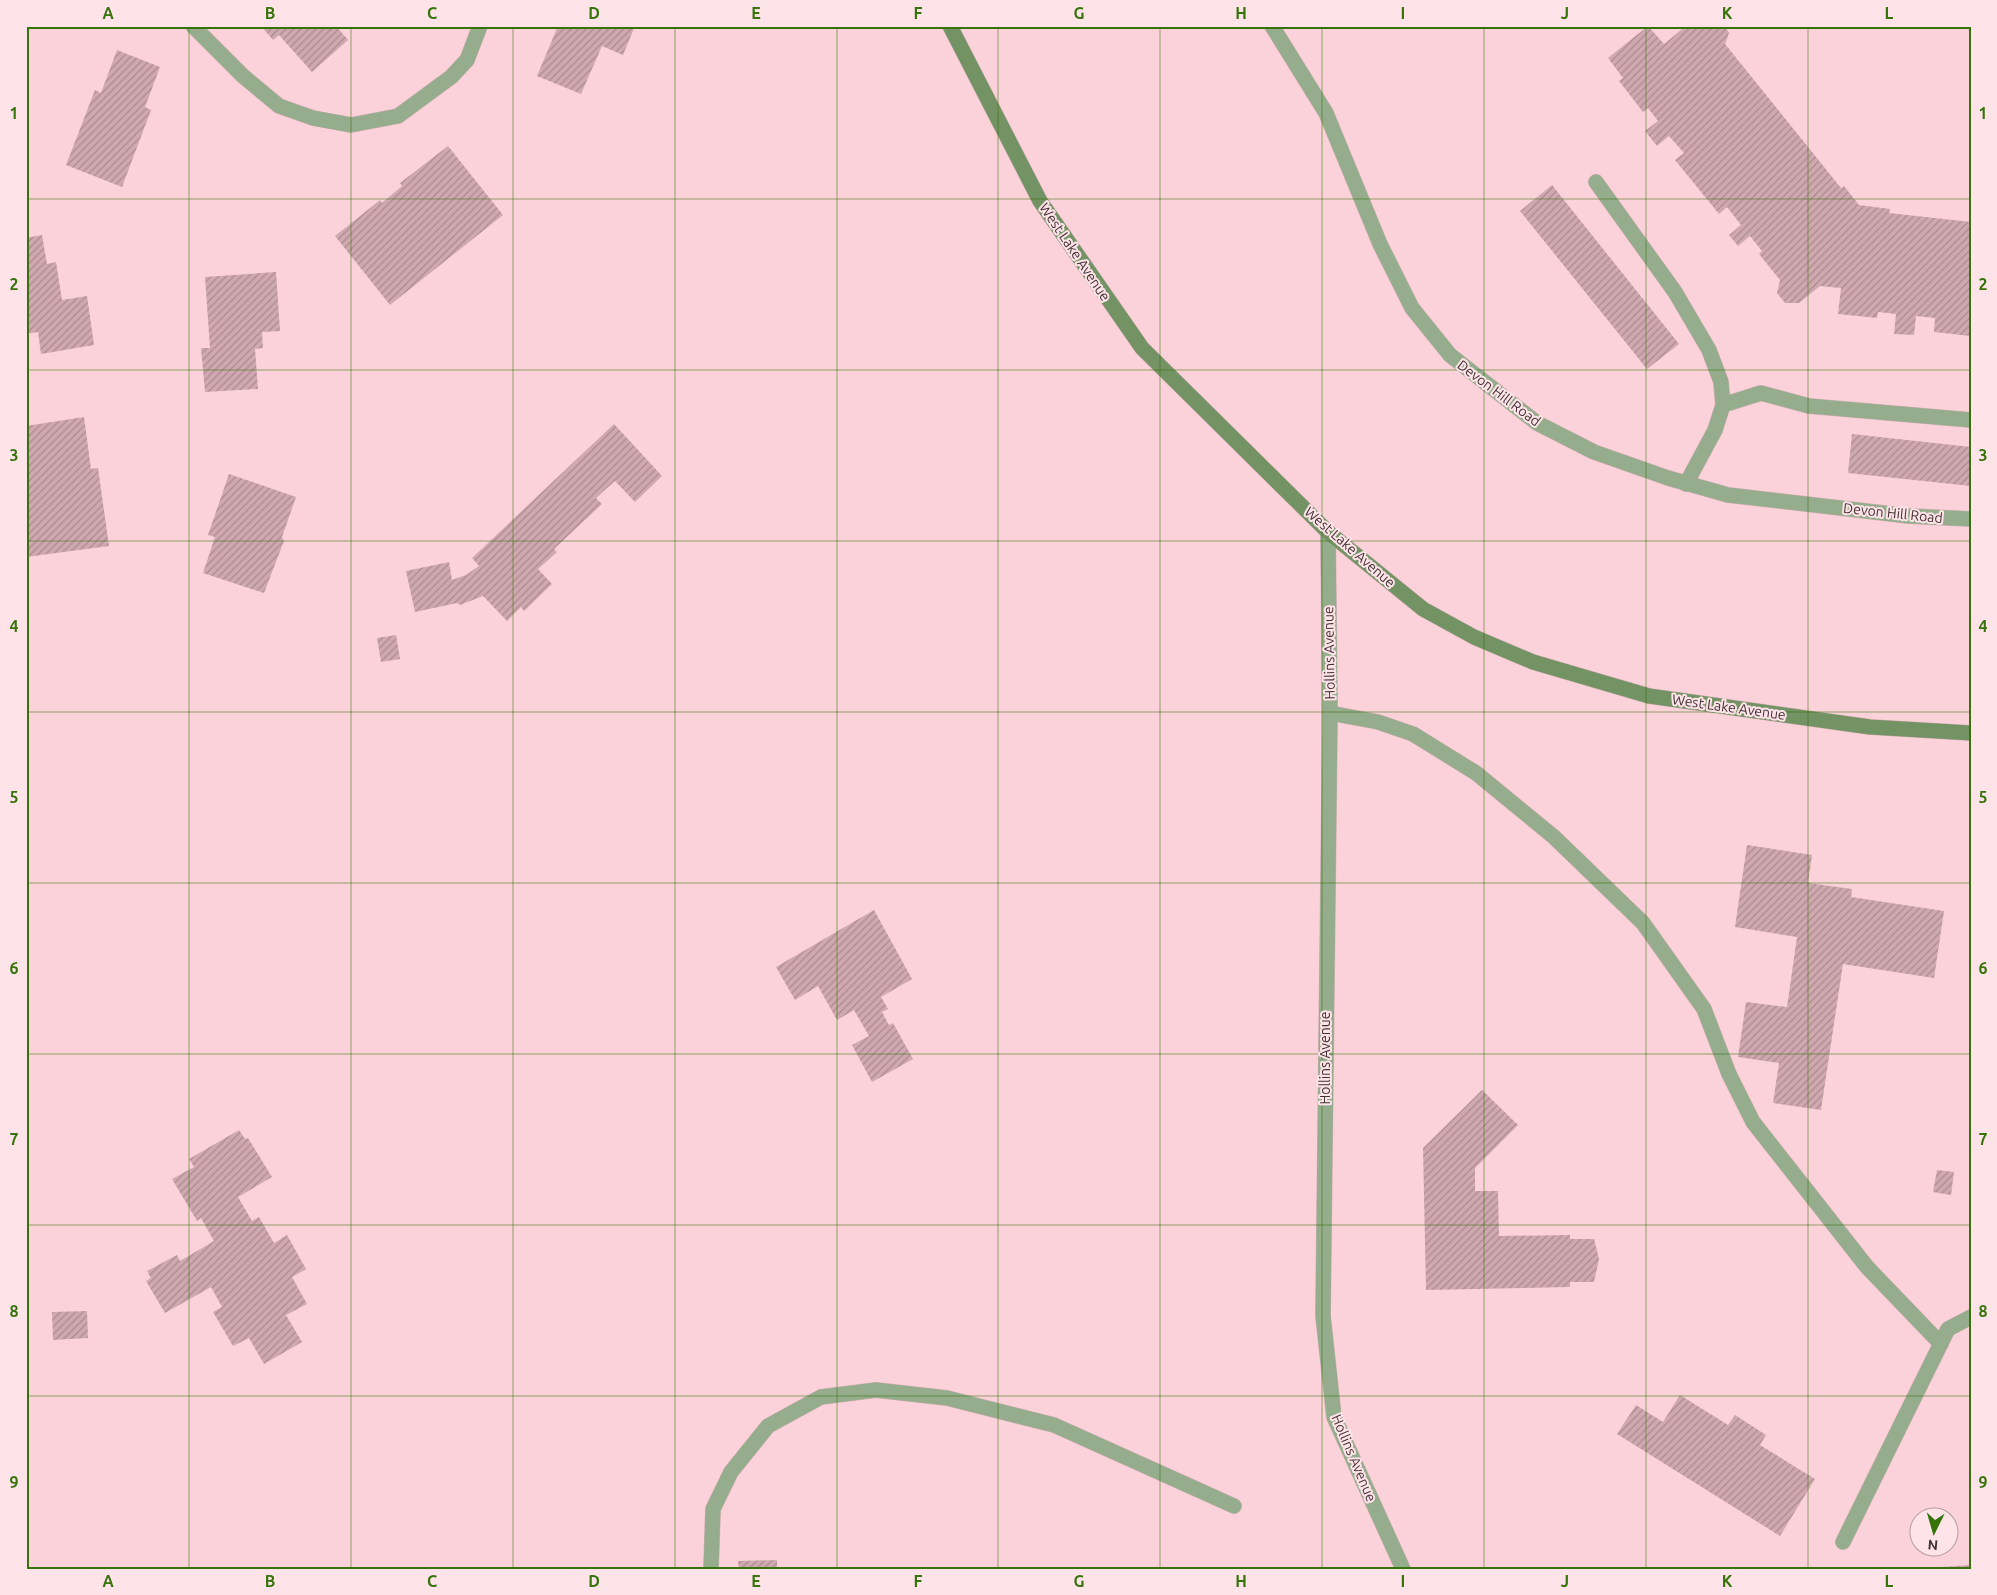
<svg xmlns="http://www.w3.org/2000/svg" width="1997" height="1595" font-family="Ubuntu,sans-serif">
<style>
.building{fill:url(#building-hatch)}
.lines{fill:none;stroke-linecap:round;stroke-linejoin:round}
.lane-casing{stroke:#d7b2b9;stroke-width:16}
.street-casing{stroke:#d7b2b9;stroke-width:16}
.secondary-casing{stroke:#d7b2b9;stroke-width:16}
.lane{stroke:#96ad8d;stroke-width:15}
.street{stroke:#96ad8d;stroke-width:15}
.secondary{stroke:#739365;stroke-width:15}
.grid{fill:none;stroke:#36730a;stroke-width:1;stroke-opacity:0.55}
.labels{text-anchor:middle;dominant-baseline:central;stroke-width:4;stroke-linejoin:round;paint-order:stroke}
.street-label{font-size:14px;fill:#423235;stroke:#fee4e9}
.neatline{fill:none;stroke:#36730a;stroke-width:2}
.grid-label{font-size:16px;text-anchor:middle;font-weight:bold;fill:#36730a}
</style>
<defs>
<pattern id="building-hatch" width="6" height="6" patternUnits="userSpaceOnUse" patternTransform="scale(1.25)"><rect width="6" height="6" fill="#d0a9b0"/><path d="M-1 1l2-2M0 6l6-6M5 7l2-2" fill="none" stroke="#aa8a90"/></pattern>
</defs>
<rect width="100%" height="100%" fill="#fcd2da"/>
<!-- building -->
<path class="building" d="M 261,26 L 336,26 L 348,40 L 312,72 L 279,35 L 273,40 Z
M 558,26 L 635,26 L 623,55 L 602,46 L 581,94 L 537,76 Z
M 1648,26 L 1664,44 L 1686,26 L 1725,26 L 1729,33 L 1725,44 L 1841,188 L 1844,186 L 1859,205 L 1890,209 L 1889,213 L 1971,222 L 1971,336 L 1934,332 L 1935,318 L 1916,316 L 1914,335 L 1894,334 L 1896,314 L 1878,312 L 1877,318 L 1838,314 L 1841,288 L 1820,286 L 1799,303 L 1785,303 L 1777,293 L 1780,280 L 1759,254 L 1762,251 L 1750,236 L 1738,246 L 1729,235 L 1741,225 L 1727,207 L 1719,214 L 1675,160 L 1684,153 L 1669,136 L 1657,146 L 1645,131 L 1658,121 L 1648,108 L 1643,112 L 1619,81 L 1623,78 L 1608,58 Z
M 117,50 L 160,67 L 145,107 L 151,110 L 122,187 L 66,165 L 95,90 L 101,93 Z
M 448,146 L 503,215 L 390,305 L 335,236 L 380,200 L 382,203 L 402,186 L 400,183 Z
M 1552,185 L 1679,344 L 1647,369 L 1520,211 Z
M 42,235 L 47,264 L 56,262 L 62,300 L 87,296 L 94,345 L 41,354 L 38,332 L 26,334 L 26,238 Z
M 276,272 L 280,331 L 262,332 L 263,348 L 255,349 L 258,389 L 205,392 L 201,348 L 210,348 L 205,277 Z
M 84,417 L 91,469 L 98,468 L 109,546 L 26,557 L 26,476 L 29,476 L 26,426 Z
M 614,424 L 662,476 L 635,502 L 615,481 L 596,498 L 602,504 L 554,549 L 557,552 L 538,569 L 552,584 L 524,611 L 521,607 L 507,621 L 483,596 L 460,605 L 457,603 L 415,612 L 406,571 L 449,562 L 452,580 L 466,575 L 479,566 L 472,558 Z
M 1852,434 L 1971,447 L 1971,486 L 1848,473 Z
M 229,474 L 296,497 L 282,537 L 284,541 L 264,593 L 203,573 L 215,537 L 208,535 Z
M 396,635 L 400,659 L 381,662 L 377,638 Z
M 1747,845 L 1812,855 L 1808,883 L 1852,889 L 1851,897 L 1944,911 L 1934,978 L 1843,964 L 1821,1110 L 1773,1103 L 1779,1063 L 1738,1057 L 1746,1002 L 1787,1007 L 1797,937 L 1735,927 Z
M 874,910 L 912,979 L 881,997 L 888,1009 L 882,1012 L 889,1025 L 893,1023 L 913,1059 L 872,1082 L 852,1045 L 869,1036 L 854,1010 L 837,1020 L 818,986 L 795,1000 L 776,967 Z
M 1482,1090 L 1518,1125 L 1475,1168 L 1475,1191 L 1498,1191 L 1499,1236 L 1570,1235 L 1570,1239 L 1594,1239 L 1599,1259 L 1594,1282 L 1570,1282 L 1570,1287 L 1426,1290 L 1423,1148 Z
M 239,1130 L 245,1139 L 248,1138 L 272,1177 L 238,1197 L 252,1221 L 259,1217 L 274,1243 L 287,1235 L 306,1269 L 292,1277 L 307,1304 L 286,1315 L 302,1342 L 264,1364 L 249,1338 L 233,1346 L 213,1312 L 222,1307 L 211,1287 L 165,1313 L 146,1281 L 151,1278 L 147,1271 L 177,1255 L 180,1261 L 214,1241 L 201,1218 L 197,1221 L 172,1179 L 194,1167 L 189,1159 Z
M 1937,1170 L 1954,1172 L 1951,1195 L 1933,1192 Z
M 87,1311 L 88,1338 L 53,1340 L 52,1312 Z
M 1680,1395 L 1728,1425 L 1735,1415 L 1766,1435 L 1760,1445 L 1815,1479 L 1780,1536 L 1617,1434 L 1636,1405 L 1663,1422 Z
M 777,1560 L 777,1569 L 739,1569 L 738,1561 Z
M 1971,1565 L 1971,1569 L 1941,1569 L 1941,1567 Z"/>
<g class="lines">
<defs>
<path id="lane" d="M 1596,182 L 1675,292 L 1709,350 L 1721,382 L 1723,405
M 1686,484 L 1715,430 L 1723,405 L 1761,393 L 1809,406 L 1971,420
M 1330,713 L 1378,722 L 1413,734 L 1476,773 L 1554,837 L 1643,923 L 1704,1009 L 1729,1074 L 1753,1122 L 1867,1267 L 1941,1344
M 1843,1542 L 1948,1329 L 1971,1317
M 711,1569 L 713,1509 L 731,1472 L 768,1426 L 821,1397 L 876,1390 L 947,1398 L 1054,1425 L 1234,1506"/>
<path id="street" d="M 193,26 L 243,76 L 279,106 L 313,118 L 351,125 L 398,116 L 451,77 L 467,60 L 480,26
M 1272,26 L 1326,113 L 1380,244 L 1412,308 L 1450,355 L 1537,423 L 1594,452 L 1668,478 L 1728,495 L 1909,516 L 1971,519
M 1328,532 L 1330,713 L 1323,1316 L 1334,1417 L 1403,1569"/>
<path id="secondary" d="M 950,26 L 1040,201 L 1142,348 L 1328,532 L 1423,609 L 1474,637 L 1533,662 L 1649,696 L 1870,727 L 1971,733"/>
</defs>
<!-- lane casing -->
<use href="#lane" class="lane-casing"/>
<!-- street casing -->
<use href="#street" class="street-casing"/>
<!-- secondary casing -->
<use href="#secondary" class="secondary-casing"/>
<!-- lane -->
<use href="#lane" class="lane"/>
<!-- street -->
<use href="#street" class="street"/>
<!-- secondary -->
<use href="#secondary" class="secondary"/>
</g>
<!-- grid -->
<path class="grid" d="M 189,26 L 189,1569M 351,26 L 351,1569M 513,26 L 513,1569M 675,26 L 675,1569M 837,26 L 837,1569M 998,26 L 998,1569M 1160,26 L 1160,1569M 1322,26 L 1322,1569M 1484,26 L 1484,1569M 1646,26 L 1646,1569M 1808,26 L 1808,1569M 26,199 L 1971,199M 26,370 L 1971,370M 26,541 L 1971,541M 26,712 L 1971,712M 26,883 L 1971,883M 26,1054 L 1971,1054M 26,1225 L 1971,1225M 26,1396 L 1971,1396"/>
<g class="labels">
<!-- street labels -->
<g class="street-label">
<text transform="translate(1075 252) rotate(56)">West Lake Avenue</text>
<text transform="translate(1499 393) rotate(37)">Devon Hill Road</text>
<text transform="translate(1893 513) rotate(6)">Devon Hill Road</text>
<text transform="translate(1350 547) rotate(41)">West Lake Avenue</text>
<text transform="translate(1329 653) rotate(-91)">Hollins Avenue</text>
<text transform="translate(1729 707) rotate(8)">West Lake Avenue</text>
<text transform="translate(1325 1058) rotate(-90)">Hollins Avenue</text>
<text transform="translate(1354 1458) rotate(67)">Hollins Avenue</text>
</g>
</g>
<!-- border -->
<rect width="1997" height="1595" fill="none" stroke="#fee4e9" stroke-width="55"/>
<!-- north arrow -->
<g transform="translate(1934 1532) rotate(185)"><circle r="24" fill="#fee4e9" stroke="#b39da1"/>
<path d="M0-4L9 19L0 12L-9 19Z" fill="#36730a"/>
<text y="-8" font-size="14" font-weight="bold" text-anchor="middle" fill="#423235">N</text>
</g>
<rect x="28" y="28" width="1942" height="1540" class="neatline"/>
<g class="grid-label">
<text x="108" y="19">A</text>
<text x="270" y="19">B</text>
<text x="432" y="19">C</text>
<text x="594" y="19">D</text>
<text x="756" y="19">E</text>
<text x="918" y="19">F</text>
<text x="1079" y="19">G</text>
<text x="1241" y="19">H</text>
<text x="1403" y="19">I</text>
<text x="1565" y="19">J</text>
<text x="1727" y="19">K</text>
<text x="1889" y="19">L</text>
<text x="14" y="119">1</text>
<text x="1983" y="119">1</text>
<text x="14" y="290">2</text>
<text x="1983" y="290">2</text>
<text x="14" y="461">3</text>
<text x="1983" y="461">3</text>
<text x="14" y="632">4</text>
<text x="1983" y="632">4</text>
<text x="14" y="803">5</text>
<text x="1983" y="803">5</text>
<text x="14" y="974">6</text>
<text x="1983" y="974">6</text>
<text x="14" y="1145">7</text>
<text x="1983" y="1145">7</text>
<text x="14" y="1317">8</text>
<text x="1983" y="1317">8</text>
<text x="14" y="1488">9</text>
<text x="1983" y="1488">9</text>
<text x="108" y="1587">A</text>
<text x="270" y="1587">B</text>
<text x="432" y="1587">C</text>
<text x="594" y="1587">D</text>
<text x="756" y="1587">E</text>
<text x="918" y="1587">F</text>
<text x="1079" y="1587">G</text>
<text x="1241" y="1587">H</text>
<text x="1403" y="1587">I</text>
<text x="1565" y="1587">J</text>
<text x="1727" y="1587">K</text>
<text x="1889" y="1587">L</text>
</g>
</svg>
